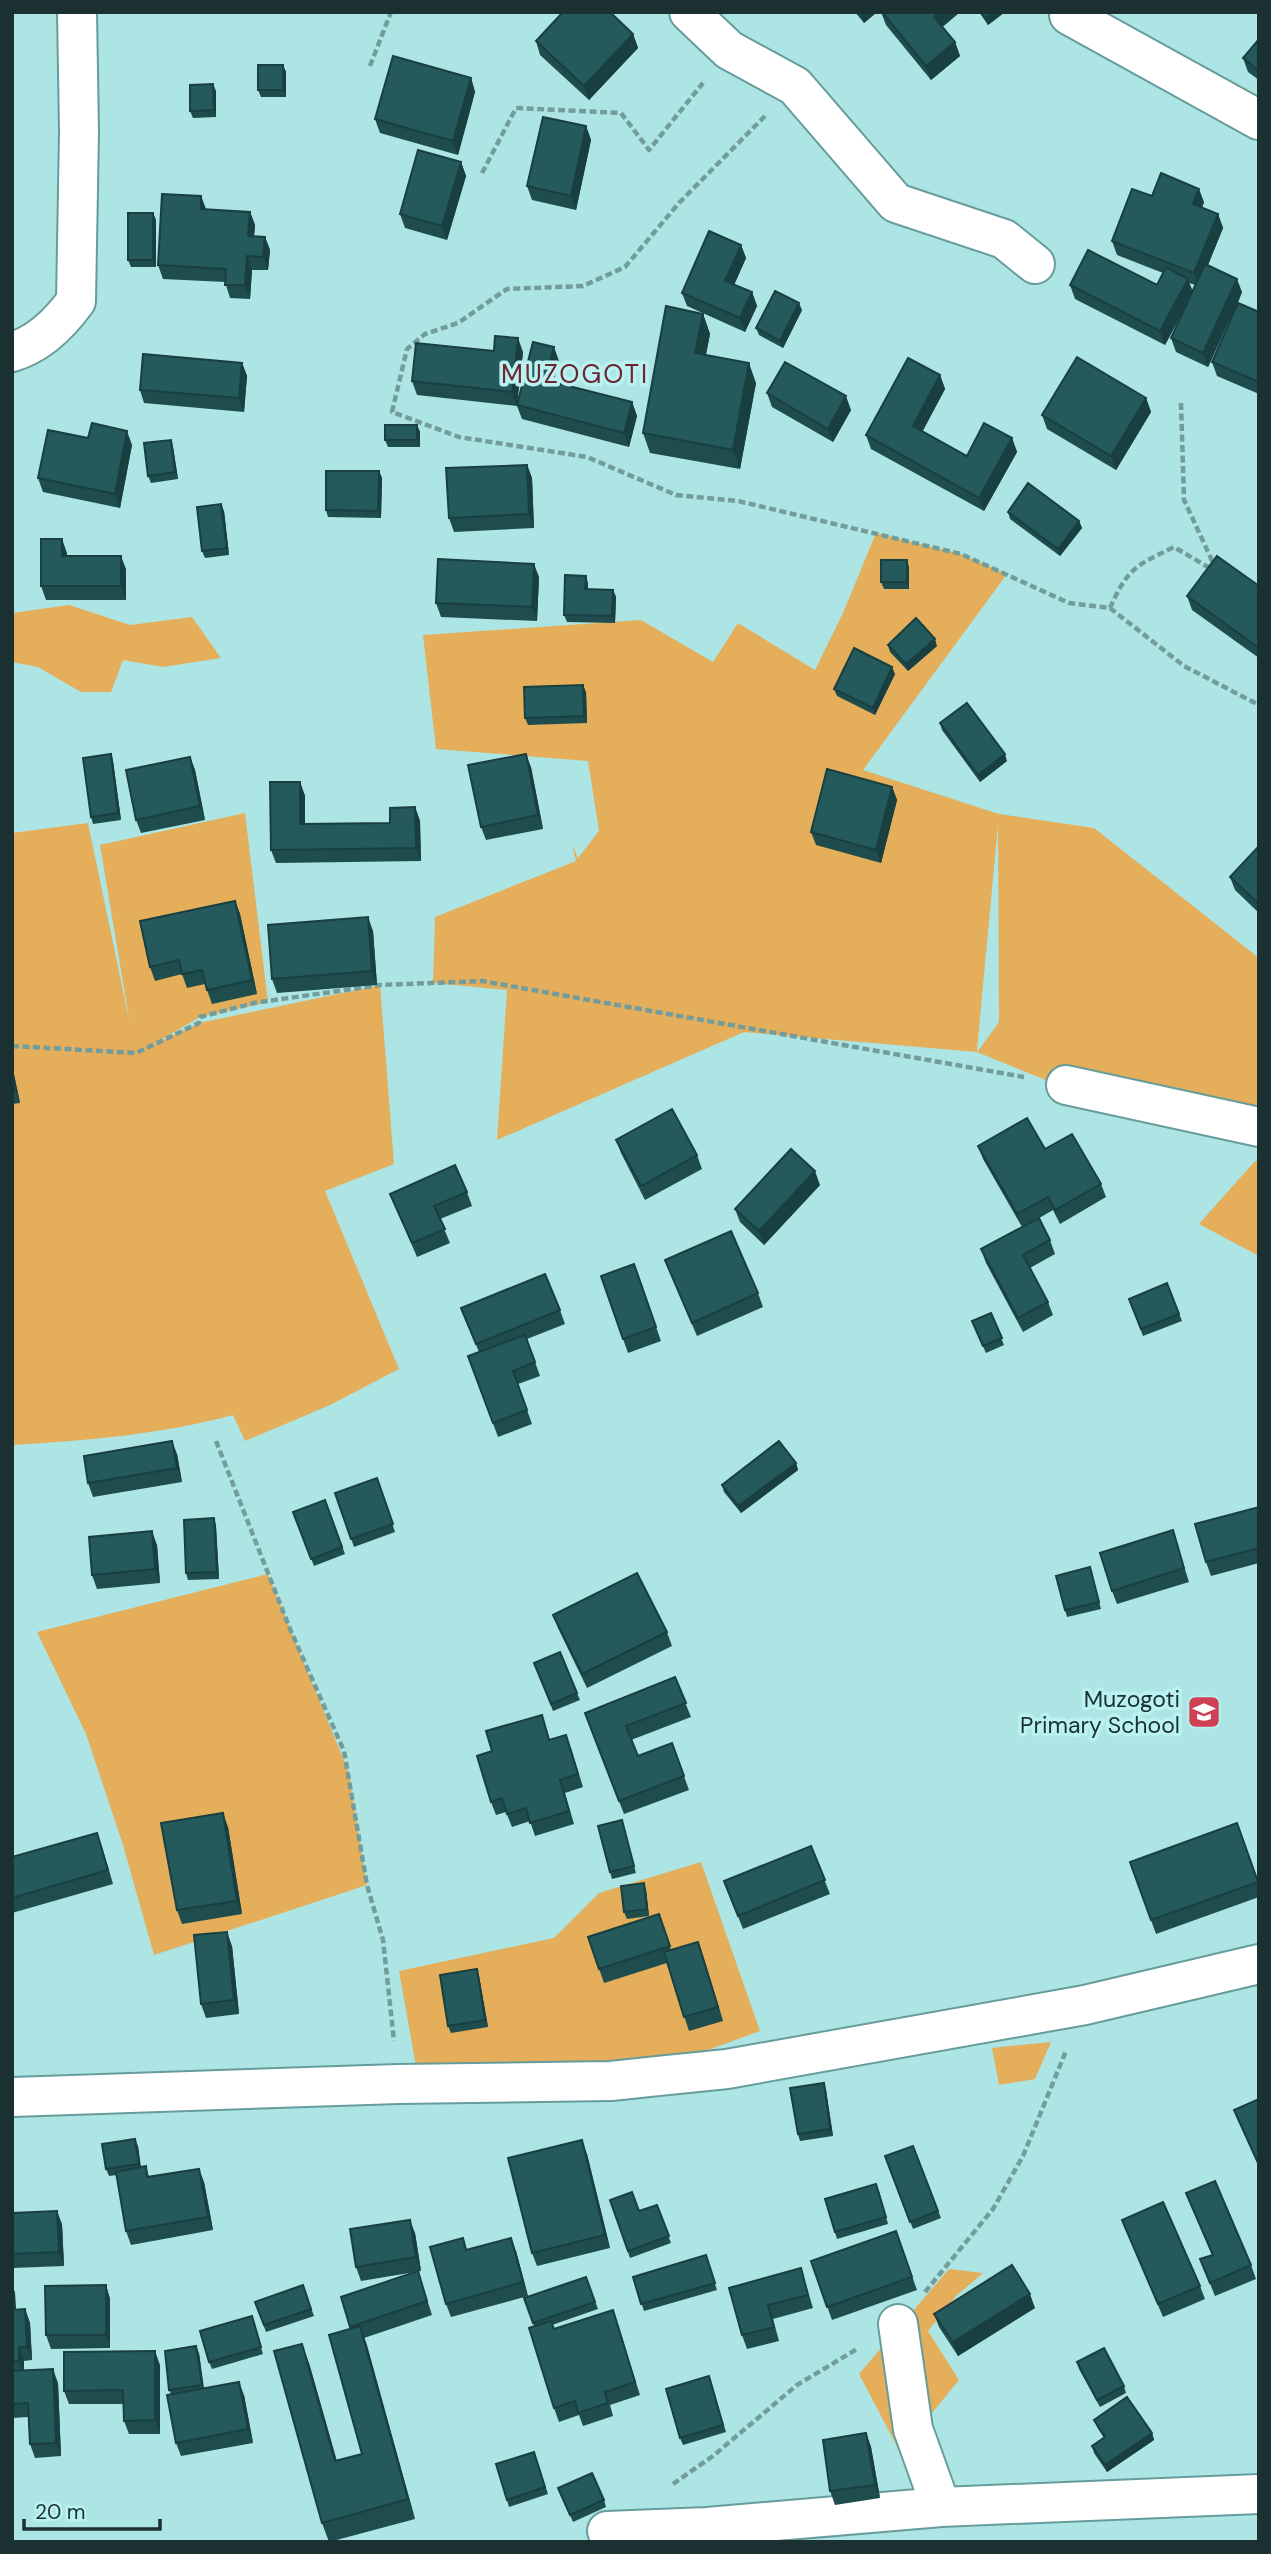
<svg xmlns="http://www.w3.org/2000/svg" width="1271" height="2554" font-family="'DM Sans',sans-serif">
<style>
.green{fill:#e4ae5b;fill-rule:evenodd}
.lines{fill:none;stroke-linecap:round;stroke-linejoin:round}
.street-casing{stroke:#669c9c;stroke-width:42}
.path{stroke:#729d9c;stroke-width:4.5;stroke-dasharray:7 3.5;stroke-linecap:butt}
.street{stroke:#fff;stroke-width:38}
.wall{fill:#1f4d4e;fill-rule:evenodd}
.shaded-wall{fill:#193f40}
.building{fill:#245a5b;stroke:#193f40;stroke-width:2}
.labels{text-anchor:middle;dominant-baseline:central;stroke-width:7;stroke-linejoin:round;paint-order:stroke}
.poi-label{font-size:23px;fill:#1b3131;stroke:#baf2f2;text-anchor:end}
.quarter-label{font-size:26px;letter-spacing:2px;fill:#6c262f;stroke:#baf2f2}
</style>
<rect width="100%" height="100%" fill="#ade5e4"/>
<!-- green -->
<path class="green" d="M 876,533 L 961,554 L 1007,574 L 863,770 L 999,814 L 1094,828 L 1259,958 L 1259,1137 L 1087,1097 L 977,1052 L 744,1032 L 497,1140 L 507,990 L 433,983 L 435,917 L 576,861 L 572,845 L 578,858 L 599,831 L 588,761 L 436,749 L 423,635 L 641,620 L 713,662 L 738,623 L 815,670 L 843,613 ZM 998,825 L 999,1022 L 978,1051 L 977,1050 Z
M 69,605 L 130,625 L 192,617 L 221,658 L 163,667 L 123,660 L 111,692 L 81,692 L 38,667 L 12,662 L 12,613 Z
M 245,813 L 268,1002 L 200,1017 L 150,1046 L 199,1023 L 380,985 L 394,1164 L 325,1191 L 399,1369 L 330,1405 L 245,1441 L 233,1415 C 163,1434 85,1441 12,1445 L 12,833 L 88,823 L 130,1024 L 100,845 Z
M 1255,1161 L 1259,1161 L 1259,1256 L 1199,1224 Z
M 268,1574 L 349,1773 L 367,1885 L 154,1955 L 123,1845 L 86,1734 L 37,1632 Z
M 701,1862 L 760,2031 L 645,2073 L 417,2072 L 399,1971 L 554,1938 L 599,1893 Z
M 1051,2042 L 1035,2079 L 999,2085 L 992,2048 Z
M 949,2269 L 983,2273 L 956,2296 L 928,2331 L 959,2380 L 900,2452 L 859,2374 Z"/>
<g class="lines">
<defs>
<path id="street" d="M 689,12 L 729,50 L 795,86 L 896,203 L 1004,239 L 1035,264
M 1069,15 L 1259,120
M 12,352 C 39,344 60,323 76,301 L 79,132 L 77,12
M 1066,1085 L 1259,1127
M 12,2097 L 398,2084 L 611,2081 L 658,2076 L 727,2069 L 1085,2005 L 1259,1964
M 898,2324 L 913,2429 L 941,2507
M 607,2531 L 707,2527 L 941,2507 L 1259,2494"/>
</defs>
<!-- street casing -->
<use href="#street" class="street-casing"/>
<!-- path -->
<path class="path" d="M 370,66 L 391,12
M 765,116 L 679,203 L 625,267 L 583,286 L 507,289 L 458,323 L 425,334 L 407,349 L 392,412 L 459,437 L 587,457 L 676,495 L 738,501 L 961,554 L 1069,603 L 1110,608 L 1184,666 L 1259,705
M 482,173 L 516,108 L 621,113 L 649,150 L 703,83
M 1181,403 L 1184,500 L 1215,567
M 1110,608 C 1128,568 1135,566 1174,547 L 1213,570
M 12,1046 L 136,1053 L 199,1023 L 200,1017 L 254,1003 L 380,985 L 482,981 L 1024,1077
M 216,1441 L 290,1629 L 344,1751 L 367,1885 L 383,1940 L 394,2041
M 925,2292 L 993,2209 L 1023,2156 L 1066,2051
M 673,2484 L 713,2456 L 797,2385 L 857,2349"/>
<!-- street -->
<use href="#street" class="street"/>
</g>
<!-- wall -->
<path class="wall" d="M 855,12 L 877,12 L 864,23 Z
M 881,12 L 959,12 L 942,27 L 955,42 L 960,56 L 931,80 L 886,25 Z
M 979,12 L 1005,12 L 988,25 Z
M 633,34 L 638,48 L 589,100 L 540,55 L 536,41 Z
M 1259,39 L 1259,80 L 1248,72 L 1243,58 Z
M 283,65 L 286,72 L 286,97 L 261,97 L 258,90 Z
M 471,78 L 475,92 L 458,155 L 380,133 L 375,119 Z
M 216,91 L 216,117 L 193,118 L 190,111 Z
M 586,126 L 591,140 L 576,210 L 532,200 L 527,186 Z
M 461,162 L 466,176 L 447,240 L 405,228 L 400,214 Z
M 201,196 L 206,209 L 250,212 L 255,225 L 254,236 L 265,237 L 270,250 L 268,270 L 252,270 L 250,299 L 230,298 L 225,282 L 163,279 L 158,265 Z
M 1152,196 L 1204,202 L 1202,208 L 1218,214 L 1223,228 L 1208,265 L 1242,292 L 1238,303 L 1259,312 L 1259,394 L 1217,376 L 1212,362 L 1233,312 L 1208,367 L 1176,352 L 1171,338 L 1187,304 L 1165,345 L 1075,299 L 1070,285 L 1157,285 L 1163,273 L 1117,255 L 1112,241 ZM 1189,283 L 1195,285 L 1192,291 Z
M 153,213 L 156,220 L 156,267 L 131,267 L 128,260 Z
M 741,245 L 746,258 L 734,285 L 752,292 L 757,306 L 745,332 L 687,306 L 682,293 Z
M 802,310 L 783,348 L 759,335 L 756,328 Z
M 703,314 L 710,334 L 706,355 L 756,383 L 740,469 L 650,453 L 643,433 Z
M 494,351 L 523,352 L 517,402 L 559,361 L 553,382 L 632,402 L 637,416 L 629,447 L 522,419 L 517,406 L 417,395 L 412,381 Z
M 242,363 L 247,376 L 244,412 L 144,403 L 140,390 Z
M 940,375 L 945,389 L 922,432 L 967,456 L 1012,438 L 1017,452 L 984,511 L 871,449 L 866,435 Z
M 767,393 L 851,410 L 833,442 L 772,407 Z
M 1146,398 L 1151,412 L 1116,470 L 1047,429 L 1042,415 Z
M 417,425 L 420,432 L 420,447 L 388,447 L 385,440 Z
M 88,438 L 132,445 L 120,508 L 43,492 L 38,478 Z
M 171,440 L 173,447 L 178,479 L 151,483 L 148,476 Z
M 527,465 L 532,478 L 534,528 L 454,532 L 449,518 Z
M 379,471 L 382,478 L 381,518 L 328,517 L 326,510 Z
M 224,511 L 229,555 L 205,558 L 202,551 Z
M 1008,512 L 1079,521 L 1082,528 L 1060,556 L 1010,519 Z
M 67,553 L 67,556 L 126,569 L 126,600 L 46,600 L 41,586 Z
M 909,567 L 909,589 L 884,589 L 881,582 Z
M 539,577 L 537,621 L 441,617 L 436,603 Z
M 588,583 L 588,589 L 613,590 L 616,597 L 615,623 L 567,622 L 564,615 Z
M 1259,586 L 1259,658 L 1192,610 L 1187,596 Z
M 888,645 L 937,646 L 908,671 L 890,652 Z
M 895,674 L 875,715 L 837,696 L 834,689 Z
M 586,692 L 587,723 L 528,725 L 525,718 Z
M 940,723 L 1007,761 L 980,782 L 942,730 Z
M 111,754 L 113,761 L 121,820 L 93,824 L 91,817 Z
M 190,757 L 195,770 L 205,820 L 141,833 L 136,820 Z
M 531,767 L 543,829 L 486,840 L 481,827 Z
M 300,782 L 305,796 L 305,824 L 390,823 L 415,807 L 420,821 L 421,861 L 276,863 L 271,850 Z
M 892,787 L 897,800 L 881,863 L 816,845 L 811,832 Z
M 1259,846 L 1259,913 L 1235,890 L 1230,877 Z
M 235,901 L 240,914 L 257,994 L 212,1004 L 205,984 L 187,988 L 182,974 L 155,981 L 150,967 Z
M 373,931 L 377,985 L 277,993 L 272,979 Z
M 12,1065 L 20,1103 L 12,1104 Z
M 616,1140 L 697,1155 L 702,1169 L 645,1200 L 621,1153 Z
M 978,1146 L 1045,1149 L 1101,1184 L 1106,1197 L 1060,1224 L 1053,1210 L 1029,1224 L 1050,1240 L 1055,1254 L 1030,1268 L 1048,1302 L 1053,1315 L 1023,1332 L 986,1263 L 981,1249 L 1022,1227 L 983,1159 Z
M 820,1185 L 764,1245 L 740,1222 L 735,1209 Z
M 467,1192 L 472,1206 L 440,1219 L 450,1243 L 417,1257 L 390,1194 Z
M 665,1260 L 758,1293 L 763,1307 L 697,1336 Z
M 634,1264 L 661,1341 L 628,1353 L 601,1276 Z
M 1167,1283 L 1182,1321 L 1143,1336 L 1129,1299 Z
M 461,1308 L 560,1310 L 565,1324 L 527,1339 L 540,1376 L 518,1384 L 532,1424 L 498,1437 L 468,1356 L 479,1352 Z
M 991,1313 L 1004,1345 L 986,1353 L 972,1321 Z
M 177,1454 L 182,1482 L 93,1497 L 88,1483 Z
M 796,1463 L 798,1470 L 741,1513 L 724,1492 L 722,1485 Z
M 377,1478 L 395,1532 L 354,1547 L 335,1493 Z
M 325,1500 L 345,1554 L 314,1566 L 293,1512 Z
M 1259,1507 L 1259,1563 L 1211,1576 L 1206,1562 Z
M 214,1518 L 216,1526 L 219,1579 L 188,1580 L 186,1573 Z
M 1177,1544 L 1189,1582 L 1117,1604 L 1112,1591 Z
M 157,1545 L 160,1583 L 97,1589 L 92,1575 Z
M 1090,1567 L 1101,1609 L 1067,1617 L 1065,1610 Z
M 553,1615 L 667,1632 L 672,1646 L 587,1688 L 558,1628 Z
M 534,1663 L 577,1693 L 580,1700 L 553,1711 Z
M 675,1677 L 691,1717 L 631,1740 L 638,1756 L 672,1743 L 689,1790 L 624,1814 L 590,1727 Z
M 542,1715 L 550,1740 L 571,1748 L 583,1787 L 565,1793 L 574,1824 L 535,1836 L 530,1821 L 512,1827 L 506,1812 L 496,1815 L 491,1802 L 492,1751 Z
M 622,1820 L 636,1873 L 612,1879 L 610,1872 Z
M 1237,1823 L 1259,1884 L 1259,1897 L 1156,1934 L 1130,1862 Z
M 228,1827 L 242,1914 L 182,1924 L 177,1910 Z
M 97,1833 L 113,1884 L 12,1913 L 12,1857 Z
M 811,1846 L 830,1894 L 743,1929 L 724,1881 Z
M 644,1883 L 646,1890 L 649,1916 L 627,1919 L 624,1912 Z
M 659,1914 L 671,1950 L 703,1956 L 723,2021 L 689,2031 L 667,1963 L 604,1983 L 588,1937 Z
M 232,1946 L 239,2014 L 206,2018 L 201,2004 Z
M 479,1976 L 488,2027 L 451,2033 L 448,2026 Z
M 826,2090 L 833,2136 L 800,2141 L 798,2134 Z
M 1259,2099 L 1259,2167 L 1234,2110 Z
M 138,2146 L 141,2167 L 146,2166 L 149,2177 L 204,2182 L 213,2230 L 131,2245 L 126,2231 L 117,2175 L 109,2176 L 106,2169 Z
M 913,2146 L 941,2218 L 913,2229 L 885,2156 Z
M 587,2154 L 610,2248 L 537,2266 L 532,2253 Z
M 879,2191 L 888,2224 L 837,2239 L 825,2199 Z
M 1186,2193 L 1251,2265 L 1256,2279 L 1215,2296 L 1200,2259 L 1212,2255 Z
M 610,2200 L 639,2211 L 657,2205 L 671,2243 L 630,2258 Z
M 12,2213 L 62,2224 L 64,2266 L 12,2268 Z
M 1122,2220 L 1200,2286 L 1205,2299 L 1163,2317 Z
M 896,2231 L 917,2290 L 832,2320 L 811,2261 Z
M 415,2233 L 421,2271 L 361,2281 L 356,2267 Z
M 463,2238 L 467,2250 L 516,2251 L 528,2296 L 451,2317 L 446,2304 Z
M 706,2255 L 717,2290 L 644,2311 L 633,2277 Z
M 801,2268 L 813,2308 L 773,2319 L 779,2341 L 747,2349 L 742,2335 Z
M 418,2271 L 432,2315 L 364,2338 L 415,2519 L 329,2542 L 322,2523 L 309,2363 L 337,2461 L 362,2454 L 351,2328 L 341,2297 Z
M 586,2277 L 598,2309 L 552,2325 L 554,2329 L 618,2324 L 640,2395 L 610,2405 L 613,2416 L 583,2426 L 579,2415 L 559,2422 L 554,2408 L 534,2326 L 524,2298 Z
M 12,2285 L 15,2293 L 16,2309 L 25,2309 L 30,2323 L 32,2360 L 24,2361 L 24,2370 L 58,2383 L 61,2456 L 35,2458 L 30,2444 L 28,2417 L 12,2418 Z
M 106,2285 L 110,2299 L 110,2348 L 51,2349 L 46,2335 Z
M 303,2285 L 314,2316 L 266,2332 L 255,2302 Z
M 1035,2308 L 958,2356 L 939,2327 L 934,2314 Z
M 254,2323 L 263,2354 L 212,2369 L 209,2362 Z
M 199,2353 L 204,2388 L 244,2395 L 253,2443 L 181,2456 L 176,2443 L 171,2394 L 169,2390 Z
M 1077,2362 L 1124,2386 L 1126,2393 L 1100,2407 L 1079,2369 Z
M 160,2365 L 160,2434 L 129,2434 L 124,2421 L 123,2404 L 69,2404 L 64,2391 Z
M 709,2376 L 726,2432 L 683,2445 L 680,2438 Z
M 1094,2420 L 1152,2433 L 1154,2440 L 1107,2472 L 1094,2453 L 1092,2446 L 1104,2438 L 1097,2427 Z
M 866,2433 L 871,2447 L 880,2498 L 835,2505 L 830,2491 Z
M 534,2452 L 548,2494 L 509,2507 L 507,2500 Z
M 558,2488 L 604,2500 L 606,2507 L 573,2522 Z"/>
<!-- shaded-wall -->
<path class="shaded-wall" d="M 866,12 L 877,12 L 864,23 L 861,16 Z
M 939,12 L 959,12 L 959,13 L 939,30 L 934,17 Z
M 993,12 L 1005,12 L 988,25 L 985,18 Z
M 633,34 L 638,48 L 589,100 L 584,86 Z
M 955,42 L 960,56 L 931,80 L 926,66 Z
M 283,65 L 286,72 L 286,97 L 283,90 Z
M 471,78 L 475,92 L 458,155 L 453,141 Z
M 213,84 L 216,91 L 216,117 L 214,110 Z
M 586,126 L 591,140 L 576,210 L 571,196 Z
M 461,162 L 466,176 L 447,240 L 442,226 Z
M 1199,189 L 1204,202 L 1198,218 L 1193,204 Z
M 201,196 L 206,210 L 201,209 Z
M 250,212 L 255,225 L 253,249 L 248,236 Z
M 153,213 L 156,220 L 156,267 L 153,260 Z
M 1218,214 L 1223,228 L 1199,287 L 1194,273 Z
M 265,237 L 270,250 L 268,270 L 263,257 Z
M 741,245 L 746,258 L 730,294 L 725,281 Z
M 247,256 L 252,270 L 250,299 L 245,285 Z
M 1188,279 L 1193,292 L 1165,345 L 1160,331 Z
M 1237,279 L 1242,292 L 1208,367 L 1203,353 Z
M 752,292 L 757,306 L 745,332 L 740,318 Z
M 799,303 L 802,310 L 783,348 L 780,341 Z
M 703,314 L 710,334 L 702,373 L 695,353 Z
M 518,338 L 523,352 L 517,406 L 512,392 Z
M 554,347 L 559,361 L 550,394 L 545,380 Z
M 242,363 L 247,376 L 244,412 L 239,398 Z
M 749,363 L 756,383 L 740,469 L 733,450 Z
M 940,375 L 945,389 L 918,440 L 913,426 Z
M 846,396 L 851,410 L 833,442 L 828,429 Z
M 1146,398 L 1151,412 L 1116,470 L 1111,456 Z
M 632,402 L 637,416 L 629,447 L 624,433 Z
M 417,425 L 420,432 L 420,447 L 417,440 Z
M 127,431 L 132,445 L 120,508 L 115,494 Z
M 1012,438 L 1017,452 L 984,511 L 979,498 Z
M 171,440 L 173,447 L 178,479 L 175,472 Z
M 527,465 L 532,478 L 534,528 L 529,514 Z
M 379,471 L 382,478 L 381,518 L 378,511 Z
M 221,504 L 224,511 L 229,555 L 227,548 Z
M 1079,521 L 1082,528 L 1060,556 L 1058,549 Z
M 62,539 L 67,553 L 67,569 L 62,556 Z
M 121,556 L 126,569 L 126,600 L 121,586 Z
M 907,560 L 909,567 L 909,589 L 907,582 Z
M 534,564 L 539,577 L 537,621 L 532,607 Z
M 586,576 L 588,583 L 587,596 L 585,589 Z
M 613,590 L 616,597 L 615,623 L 612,616 Z
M 935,639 L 937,646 L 908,671 L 906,664 Z
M 892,667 L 895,674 L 875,715 L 873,708 Z
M 583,685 L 586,692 L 587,723 L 584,716 Z
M 111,754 L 113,761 L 121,820 L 118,813 Z
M 526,754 L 531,767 L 543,829 L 538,815 Z
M 1005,754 L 1007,761 L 980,782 L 978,775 Z
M 190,757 L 195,770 L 205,820 L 200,806 Z
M 300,782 L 305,796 L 305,838 L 300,824 Z
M 892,787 L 897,800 L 881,863 L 876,850 Z
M 415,807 L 420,821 L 421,861 L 416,848 Z
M 235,901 L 240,914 L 257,994 L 252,980 Z
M 368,917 L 373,931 L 377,985 L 372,971 Z
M 12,1065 L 20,1103 L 15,1089 L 12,1076 Z
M 815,1171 L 820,1185 L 764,1245 L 759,1231 Z
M 172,1441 L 177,1454 L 182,1482 L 177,1468 Z
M 796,1463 L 798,1470 L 741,1513 L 738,1506 Z
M 214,1518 L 216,1526 L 219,1579 L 217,1572 Z
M 152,1531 L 157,1545 L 160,1583 L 155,1569 Z
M 223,1813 L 228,1827 L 242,1914 L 237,1901 Z
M 97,1833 L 102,1847 L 113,1884 L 108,1870 Z
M 644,1883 L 646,1890 L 649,1916 L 647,1909 Z
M 227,1932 L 232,1946 L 239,2014 L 234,2000 Z
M 698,1942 L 703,1956 L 723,2021 L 718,2007 Z
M 477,1969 L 479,1976 L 488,2027 L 485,2020 Z
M 824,2083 L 826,2090 L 833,2136 L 830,2129 Z
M 135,2139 L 138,2146 L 141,2171 L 139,2164 Z
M 582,2140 L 587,2154 L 610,2248 L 605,2235 Z
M 199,2169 L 204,2182 L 213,2230 L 208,2217 Z
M 57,2211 L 62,2224 L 64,2266 L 59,2252 Z
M 410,2220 L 415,2233 L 421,2271 L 416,2257 Z
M 511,2238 L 516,2251 L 528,2296 L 523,2282 Z
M 12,2285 L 15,2293 L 16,2323 L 12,2313 Z
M 106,2285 L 110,2299 L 110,2348 L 106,2335 Z
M 1030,2294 L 1035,2308 L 958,2356 L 953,2342 Z
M 25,2309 L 30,2323 L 32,2360 L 27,2347 Z
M 360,2326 L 367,2345 L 415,2519 L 408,2499 Z
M 302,2344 L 309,2363 L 342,2481 L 335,2461 Z
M 196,2346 L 199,2353 L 204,2392 L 202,2385 Z
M 19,2347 L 24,2361 L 24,2374 L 19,2361 Z
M 155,2351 L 160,2365 L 160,2434 L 155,2420 Z
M 53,2369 L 58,2383 L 61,2456 L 56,2443 Z
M 239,2382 L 244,2395 L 253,2443 L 248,2429 Z
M 866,2433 L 871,2447 L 880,2498 L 875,2485 Z
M 1152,2433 L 1154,2440 L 1107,2472 L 1105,2465 Z"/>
<!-- building -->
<path class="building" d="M 563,12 L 610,12 L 633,34 L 584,86 L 536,41 Z
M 882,12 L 939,12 L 934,17 L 955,42 L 926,66 Z
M 981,12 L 993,12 L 985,18 Z
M 1259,39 L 1259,71 L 1243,58 Z
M 393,56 L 471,78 L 453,141 L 375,119 Z
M 258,65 L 283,65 L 283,90 L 258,90 Z
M 213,84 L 214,110 L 190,111 L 190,85 Z
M 543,117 L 586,126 L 571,196 L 527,186 Z
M 418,150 L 461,162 L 442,226 L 400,214 Z
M 1161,173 L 1199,189 L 1193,204 L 1218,214 L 1194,273 L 1112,241 L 1132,189 L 1152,196 Z
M 162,194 L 201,196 L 201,209 L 250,212 L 248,236 L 265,237 L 263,257 L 247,256 L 245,285 L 225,285 L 226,269 L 158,265 Z
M 128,213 L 153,213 L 153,260 L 128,260 Z
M 709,231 L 741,245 L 725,281 L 752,292 L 740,318 L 682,293 Z
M 1088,250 L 1157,285 L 1166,267 L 1188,279 L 1160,331 L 1070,285 Z
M 1205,264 L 1237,279 L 1203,353 L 1171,338 Z
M 775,291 L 799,303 L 780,341 L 756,328 Z
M 1238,303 L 1259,312 L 1259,382 L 1212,362 Z
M 666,306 L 703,314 L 695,353 L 749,363 L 733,450 L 643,433 Z
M 495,336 L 518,338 L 512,392 L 412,381 L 416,343 L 494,351 Z
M 533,342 L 554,347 L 545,380 L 632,402 L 624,433 L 517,405 Z
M 143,354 L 242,363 L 239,398 L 140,390 Z
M 1077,357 L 1146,398 L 1111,456 L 1042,415 Z
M 908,358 L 940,375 L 913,426 L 967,456 L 984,423 L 1012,438 L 979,498 L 866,435 Z
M 785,362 L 846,396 L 828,429 L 767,393 Z
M 92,423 L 127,431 L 115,494 L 38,478 L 48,430 L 88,438 Z
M 385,425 L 417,425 L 417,440 L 385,440 Z
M 171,440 L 175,472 L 148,476 L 144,443 Z
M 527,465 L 529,514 L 449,518 L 446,468 Z
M 326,471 L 379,471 L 378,511 L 326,510 Z
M 1028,483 L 1079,521 L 1058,549 L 1008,512 Z
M 221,504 L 227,548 L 202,551 L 197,507 Z
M 41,539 L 62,539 L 62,556 L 121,556 L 121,586 L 41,586 Z
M 1217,556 L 1259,586 L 1259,648 L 1187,596 Z
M 438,559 L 534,564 L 532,607 L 436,603 Z
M 881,560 L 907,560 L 907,582 L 881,582 Z
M 565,575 L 586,576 L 585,589 L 613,590 L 612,616 L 564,615 Z
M 916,618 L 935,639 L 906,664 L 888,645 Z
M 854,648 L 892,667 L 873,708 L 834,689 Z
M 583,685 L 584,716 L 525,718 L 524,687 Z
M 967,703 L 1005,754 L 978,775 L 940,723 Z
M 111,754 L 118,813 L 91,817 L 83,758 Z
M 526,754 L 538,815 L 481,827 L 468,765 Z
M 190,757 L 200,806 L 136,820 L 126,770 Z
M 827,769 L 892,787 L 876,850 L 811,832 Z
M 270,782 L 300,782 L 300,824 L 390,823 L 390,808 L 415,807 L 416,848 L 271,850 Z
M 1259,846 L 1259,904 L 1230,877 Z
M 235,901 L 252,980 L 207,990 L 202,970 L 182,974 L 179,960 L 150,967 L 140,921 Z
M 368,917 L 372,971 L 272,979 L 268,925 Z
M 12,1076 L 15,1089 L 12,1090 Z
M 672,1109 L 697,1155 L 641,1186 L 616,1140 Z
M 1027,1118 L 1045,1149 L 1072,1134 L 1101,1184 L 1055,1210 L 1048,1197 L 1017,1214 L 978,1146 Z
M 791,1149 L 815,1171 L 759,1231 L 735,1209 Z
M 455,1165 L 467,1192 L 434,1206 L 445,1229 L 412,1243 L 390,1194 Z
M 1039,1218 L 1050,1240 L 1023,1255 L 1048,1302 L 1018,1318 L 981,1249 Z
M 731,1231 L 758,1293 L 692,1323 L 665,1260 Z
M 634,1264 L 656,1327 L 623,1339 L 601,1276 Z
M 545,1274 L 560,1310 L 476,1344 L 461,1308 Z
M 1167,1283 L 1179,1314 L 1141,1329 L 1129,1299 Z
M 991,1313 L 1002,1338 L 983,1346 L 972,1321 Z
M 525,1335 L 535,1362 L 513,1371 L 527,1410 L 493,1423 L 468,1356 Z
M 172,1441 L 177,1468 L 88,1483 L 84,1456 Z
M 779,1441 L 796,1463 L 738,1506 L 722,1485 Z
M 377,1478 L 393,1524 L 351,1539 L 335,1493 Z
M 325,1500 L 342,1547 L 311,1559 L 293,1512 Z
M 1259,1507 L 1259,1548 L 1206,1562 L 1195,1524 Z
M 214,1518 L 217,1572 L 186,1573 L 184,1520 Z
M 1173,1530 L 1184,1568 L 1112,1591 L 1100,1553 Z
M 152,1531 L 155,1569 L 92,1575 L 89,1537 Z
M 1090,1567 L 1099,1602 L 1065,1610 L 1056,1576 Z
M 637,1573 L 667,1632 L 582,1674 L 553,1615 Z
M 560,1652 L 577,1693 L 551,1704 L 534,1663 Z
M 675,1677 L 686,1703 L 626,1726 L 638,1756 L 672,1743 L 684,1776 L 619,1801 L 585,1713 Z
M 542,1715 L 549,1740 L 566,1735 L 578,1774 L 560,1780 L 569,1811 L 530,1823 L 526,1808 L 507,1814 L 502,1798 L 491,1802 L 477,1756 L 492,1751 L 486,1731 Z
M 223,1813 L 237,1901 L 177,1910 L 161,1823 Z
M 622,1820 L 634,1866 L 610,1872 L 598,1826 Z
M 1237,1823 L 1258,1882 L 1151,1920 L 1130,1862 Z
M 97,1833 L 108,1870 L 12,1898 L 12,1857 Z
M 811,1846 L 825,1880 L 738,1916 L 724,1881 Z
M 644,1883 L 647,1909 L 624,1912 L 621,1886 Z
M 659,1914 L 670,1946 L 599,1969 L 588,1937 Z
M 227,1932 L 234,2000 L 201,2004 L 194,1935 Z
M 698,1942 L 718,2007 L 684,2017 L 664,1952 Z
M 477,1969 L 485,2020 L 448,2026 L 440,1975 Z
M 824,2083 L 830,2129 L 798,2134 L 790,2088 Z
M 1259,2099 L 1259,2165 L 1234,2110 Z
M 135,2139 L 139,2164 L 106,2169 L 102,2144 Z
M 582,2140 L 605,2235 L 532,2253 L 508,2158 Z
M 913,2146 L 938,2211 L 910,2222 L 885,2156 Z
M 146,2166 L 147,2177 L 199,2169 L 208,2217 L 126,2231 L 116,2172 Z
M 1215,2181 L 1251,2265 L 1210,2283 L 1200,2259 L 1213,2255 L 1186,2193 Z
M 876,2184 L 886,2217 L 835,2232 L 825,2199 Z
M 632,2192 L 639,2211 L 657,2205 L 669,2236 L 628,2251 L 610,2200 Z
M 1163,2202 L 1200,2286 L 1158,2304 L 1122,2220 Z
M 57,2211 L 59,2252 L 12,2254 L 12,2213 Z
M 410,2220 L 416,2257 L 356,2267 L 350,2229 Z
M 896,2231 L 912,2277 L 827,2307 L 811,2261 Z
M 463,2238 L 466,2250 L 511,2238 L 523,2282 L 446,2304 L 430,2247 Z
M 706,2255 L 715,2283 L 641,2304 L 633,2277 Z
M 1012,2265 L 1030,2294 L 953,2342 L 934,2314 Z
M 801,2268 L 808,2295 L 768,2305 L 774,2327 L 742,2335 L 729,2288 Z
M 418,2271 L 427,2301 L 350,2327 L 341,2297 Z
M 586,2277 L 595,2302 L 533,2323 L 524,2298 Z
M 106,2285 L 106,2335 L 46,2335 L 45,2286 Z
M 303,2285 L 311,2309 L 264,2325 L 255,2302 Z
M 25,2309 L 27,2347 L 19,2347 L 19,2361 L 12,2361 L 12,2310 Z
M 613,2310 L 635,2382 L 605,2392 L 608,2403 L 578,2413 L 575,2401 L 554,2408 L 529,2328 L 551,2321 L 554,2329 Z
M 252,2316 L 261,2347 L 209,2362 L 200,2331 Z
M 360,2326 L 408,2499 L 322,2523 L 274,2351 L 302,2344 L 335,2461 L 362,2454 L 329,2335 Z
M 196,2346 L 202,2385 L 169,2390 L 165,2351 Z
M 1104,2348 L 1124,2386 L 1097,2400 L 1077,2362 Z
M 155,2351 L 155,2420 L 124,2421 L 123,2390 L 64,2391 L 64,2352 Z
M 53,2369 L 56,2443 L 30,2444 L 28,2403 L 12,2404 L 12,2371 Z
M 709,2376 L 723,2425 L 680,2438 L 666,2389 Z
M 239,2382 L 248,2429 L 176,2443 L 167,2395 Z
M 1127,2397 L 1152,2433 L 1105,2465 L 1092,2446 L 1105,2437 L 1094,2420 Z
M 866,2433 L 875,2485 L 830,2491 L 823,2440 Z
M 534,2452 L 545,2487 L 507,2500 L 496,2464 Z
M 592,2473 L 604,2500 L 570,2515 L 558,2488 Z"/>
<!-- icons -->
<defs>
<symbol id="school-square" viewBox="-11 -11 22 22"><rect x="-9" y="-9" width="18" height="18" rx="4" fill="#d04056" stroke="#baf2f2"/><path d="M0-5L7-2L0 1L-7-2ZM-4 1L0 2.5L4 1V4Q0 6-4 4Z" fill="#fff"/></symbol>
</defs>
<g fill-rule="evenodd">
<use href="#school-square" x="1185" y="1693" width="38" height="38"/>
</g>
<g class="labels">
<!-- poi labels -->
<g class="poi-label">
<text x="1180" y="1699">Muzogoti<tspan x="1180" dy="26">Primary School</tspan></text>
</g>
<!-- quarter labels -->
<g class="quarter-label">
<text x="575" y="374">MUZOGOTI</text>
</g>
</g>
<!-- border -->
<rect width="1271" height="2554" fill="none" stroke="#1b3131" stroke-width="28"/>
<!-- scale -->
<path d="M24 2519v10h136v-10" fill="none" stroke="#1b3131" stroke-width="3.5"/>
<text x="35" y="2519" font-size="21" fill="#1b3131" stroke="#baf2f2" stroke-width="5" paint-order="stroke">20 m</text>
</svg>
